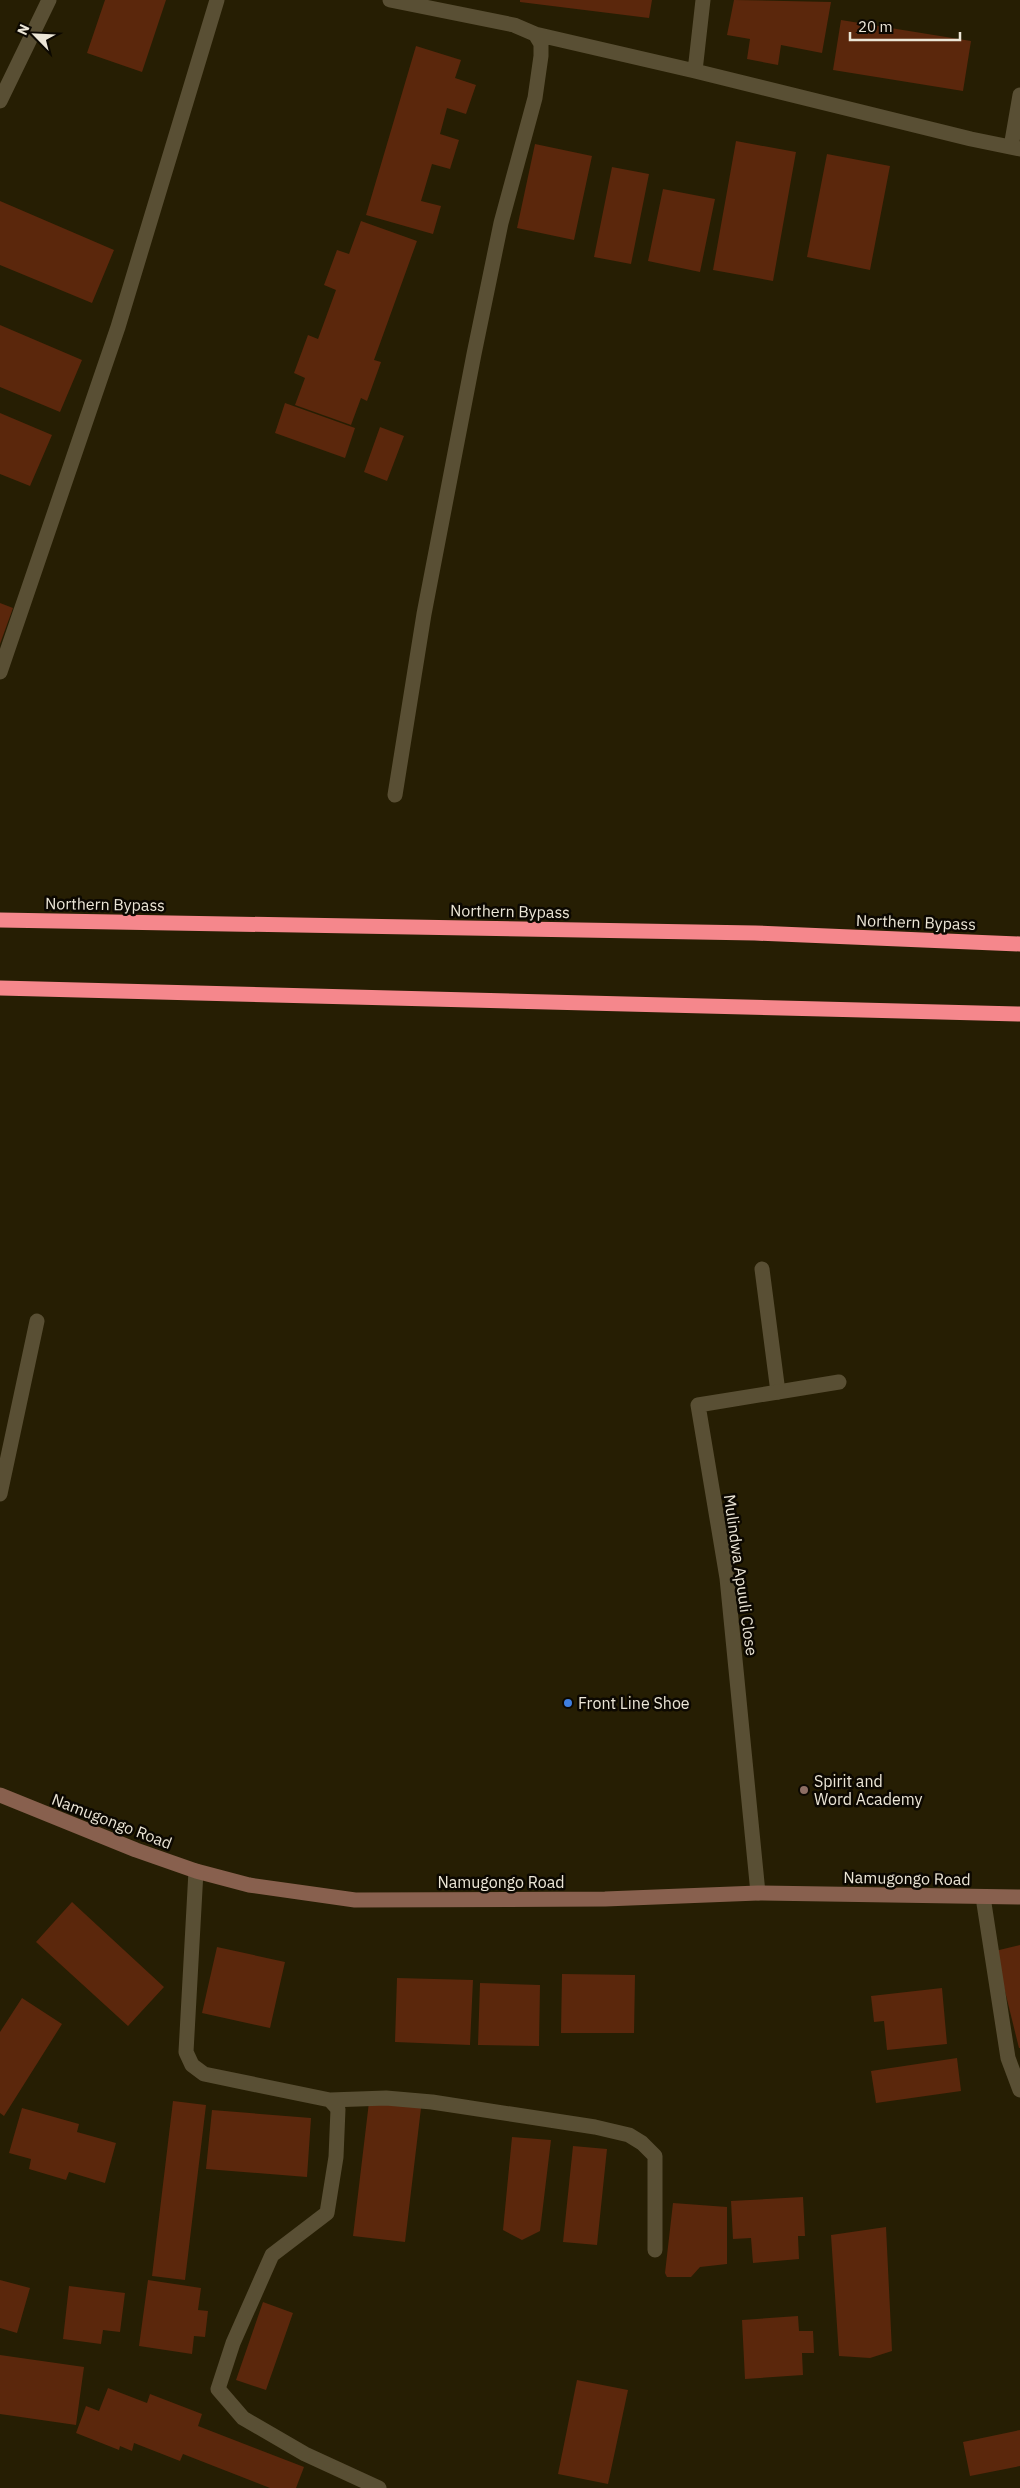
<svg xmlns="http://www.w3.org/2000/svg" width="1020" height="2488" font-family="'IBM Plex Sans',sans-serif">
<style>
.building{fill:#5b270c}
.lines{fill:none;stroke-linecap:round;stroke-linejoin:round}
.lane{stroke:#594f34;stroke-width:15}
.street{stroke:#594f34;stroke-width:15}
.secondary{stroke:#88604e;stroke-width:15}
.highway{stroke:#f5878c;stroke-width:15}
.shop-dot{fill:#3f7fe0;stroke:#0c0801;stroke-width:2}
.education-dot{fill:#8d6e63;stroke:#0c0801;stroke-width:2}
.labels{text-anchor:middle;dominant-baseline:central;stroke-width:5;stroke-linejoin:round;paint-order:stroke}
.street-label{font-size:16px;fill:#ece6d7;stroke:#0c0801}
.poi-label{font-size:16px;fill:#ece6d7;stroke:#0c0801;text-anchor:start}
</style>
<rect width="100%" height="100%" fill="#261e03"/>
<!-- building -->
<path class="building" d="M 105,0 L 166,0 L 142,72 L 87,53 Z
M 520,0 L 652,0 L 649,18 L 520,2 Z
M 734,0 L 831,2 L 822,53 L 781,45 L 778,65 L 747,59 L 750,39 L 727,35 Z
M 841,20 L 971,41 L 963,91 L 833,70 Z
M 416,46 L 461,60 L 455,78 L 476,85 L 466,114 L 447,108 L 440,134 L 459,140 L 450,169 L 432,164 L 421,201 L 441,206 L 433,234 L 366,215 Z
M 736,141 L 796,152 L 773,281 L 713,270 Z
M 535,144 L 592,156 L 574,240 L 517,228 Z
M 827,154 L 890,166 L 870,270 L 807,257 Z
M 612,167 L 649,174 L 631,264 L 594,257 Z
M 663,189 L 715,199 L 700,272 L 648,261 Z
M 0,201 L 114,250 L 92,303 L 0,265 Z
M 361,221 L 417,241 L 374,360 L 381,362 L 367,401 L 361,398 L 351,425 L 295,405 L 305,378 L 294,373 L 308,335 L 318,339 L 336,290 L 324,285 L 337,250 L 349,254 Z
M 0,325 L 82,360 L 60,412 L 0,387 Z
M 285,403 L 355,428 L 345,458 L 275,433 Z
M 0,413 L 52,435 L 30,486 L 0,474 Z
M 380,427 L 404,436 L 387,481 L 364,472 Z
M 0,603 L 13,608 L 0,644 Z
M 72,1902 L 164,1987 L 128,2026 L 36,1942 Z
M 1020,1945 L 1020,2048 L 1019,2048 L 995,1951 Z
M 217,1947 L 285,1962 L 270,2028 L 202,2013 Z
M 562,1974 L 635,1975 L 634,2033 L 561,2033 Z
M 397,1978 L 473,1980 L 470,2045 L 395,2042 Z
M 480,1983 L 540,1985 L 539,2046 L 478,2045 Z
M 942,1988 L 947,2044 L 887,2050 L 884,2021 L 874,2022 L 871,1996 Z
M 22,1998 L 62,2024 L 4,2116 L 0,2113 L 0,2032 Z
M 957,2058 L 961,2091 L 876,2103 L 871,2071 Z
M 173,2101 L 206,2105 L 185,2280 L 152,2276 Z
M 369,2102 L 421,2108 L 405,2242 L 353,2236 Z
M 22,2108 L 79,2124 L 77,2132 L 116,2143 L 105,2183 L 69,2172 L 66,2180 L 29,2169 L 31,2159 L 9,2153 Z
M 212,2110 L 311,2118 L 307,2177 L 206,2169 Z
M 512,2137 L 551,2140 L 540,2231 L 522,2240 L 503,2230 Z
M 573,2146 L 607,2149 L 597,2245 L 563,2242 Z
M 803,2197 L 805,2236 L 798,2236 L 799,2259 L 753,2263 L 751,2238 L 733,2239 L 731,2201 Z
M 673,2203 L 727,2207 L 727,2264 L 700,2267 L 691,2277 L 667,2277 L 665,2273 Z
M 886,2227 L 892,2351 L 870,2358 L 839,2356 L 831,2235 Z
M 0,2280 L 30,2288 L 17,2333 L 0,2328 Z
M 148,2280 L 201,2288 L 198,2310 L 208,2311 L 205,2337 L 194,2336 L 192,2354 L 139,2346 Z
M 69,2286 L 125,2293 L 120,2332 L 103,2330 L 101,2344 L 63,2339 Z
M 263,2302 L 293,2313 L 266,2390 L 236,2380 Z
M 798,2316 L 799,2331 L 813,2331 L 814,2353 L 802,2353 L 803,2375 L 745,2379 L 742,2320 Z
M 0,2355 L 84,2367 L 76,2425 L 0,2414 Z
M 577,2380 L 628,2390 L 608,2484 L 558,2474 Z
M 108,2388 L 147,2403 L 150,2394 L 202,2414 L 198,2426 L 304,2467 L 296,2488 L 270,2488 L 183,2454 L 180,2461 L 134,2443 L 132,2451 L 120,2446 L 119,2450 L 76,2433 L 86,2406 L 99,2411 Z
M 1020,2430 L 1020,2466 L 970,2476 L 963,2442 Z"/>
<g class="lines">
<!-- lane -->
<path class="lane" d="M 762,1269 L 778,1392"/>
<!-- street -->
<path class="street" d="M 390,0 L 514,25 L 535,34 L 541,44 L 541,56 L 535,98 L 501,223 L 474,354 L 424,614 L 395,795
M 535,34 L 695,71 L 971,139 L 1020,149
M 695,71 L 703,0
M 0,101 L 49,0
M 1011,147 L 1020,95
M 0,672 L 118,327 L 217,0
M 0,1494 L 37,1321
M 196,1871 L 186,2052 L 192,2065 L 204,2074 L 330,2100 L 338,2109 L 336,2157 L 327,2213 L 272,2255 L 233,2343 L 218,2389 L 243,2418 L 305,2454 L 379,2488
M 758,1893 L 727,1578 L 698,1405 L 839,1382
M 983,1897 L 1008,2058 L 1020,2090
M 330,2100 L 386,2098 L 432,2102 L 595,2127 L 629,2135 L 642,2143 L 655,2156 L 655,2250"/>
<!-- secondary -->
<path class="secondary" d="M 0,1795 L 136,1850 L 196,1871 L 249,1885 L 355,1900 L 605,1899 L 758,1893 L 1020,1897"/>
<!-- highway -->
<path class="highway" d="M 0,920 L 755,933 L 1020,944
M 0,988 L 1020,1014"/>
</g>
<!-- markers -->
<circle class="shop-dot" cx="568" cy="1703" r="5"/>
<circle class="education-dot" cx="804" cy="1790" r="5"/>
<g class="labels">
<!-- street labels -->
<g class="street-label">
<text transform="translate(105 904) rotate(1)">Northern Bypass</text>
<text transform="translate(510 911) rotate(1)">Northern Bypass</text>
<text transform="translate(916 922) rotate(2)">Northern Bypass</text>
<text transform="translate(741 1575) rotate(82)">Mulindwa Apuuli Close</text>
<text transform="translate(112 1821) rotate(21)">Namugongo Road</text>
<text transform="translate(907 1878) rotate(1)">Namugongo Road</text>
<text x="501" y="1882">Namugongo Road</text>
</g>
<!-- poi labels -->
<g class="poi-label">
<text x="578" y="1703">Front Line Shoe</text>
<text x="814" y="1781">Spirit and<tspan x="814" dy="18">Word Academy</tspan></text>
</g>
</g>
<!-- north arrow -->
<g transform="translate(35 35) rotate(294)" stroke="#0c0801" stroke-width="4" paint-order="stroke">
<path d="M0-4L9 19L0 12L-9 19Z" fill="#ece6d7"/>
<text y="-8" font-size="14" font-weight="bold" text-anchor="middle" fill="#ece6d7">N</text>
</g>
<!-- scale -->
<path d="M850 32v8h110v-8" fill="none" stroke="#ece6d7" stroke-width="2.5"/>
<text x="858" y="32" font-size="15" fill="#ece6d7" stroke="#0c0801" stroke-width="4" paint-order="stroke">20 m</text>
</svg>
